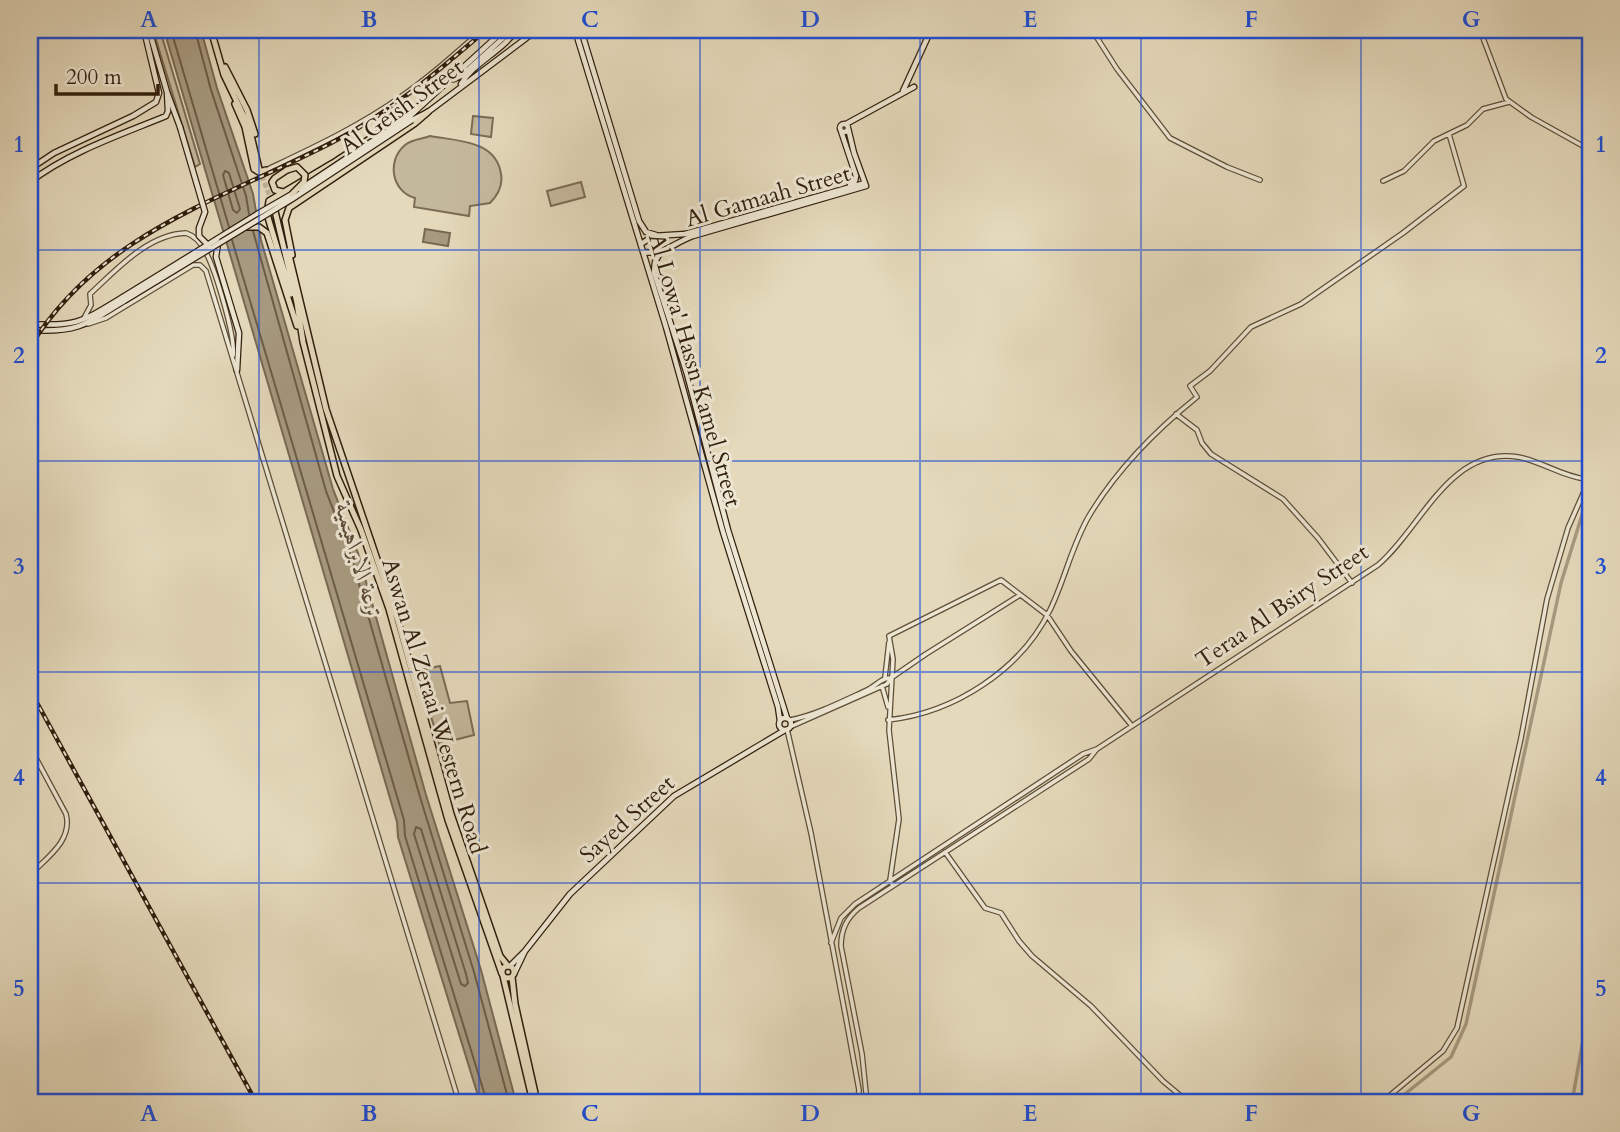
<svg xmlns="http://www.w3.org/2000/svg" width="1620" height="1132" font-family="Cardo,Amiri,serif">
<style>
.green{fill:#c5b99d;stroke:#7a6c55;stroke-width:2}
.water{fill:#a79a80;stroke:#776952;stroke-width:2}
.lines{fill:none;stroke-linecap:round;stroke-linejoin:round}
.shore{stroke:#6c5c46;stroke-width:2}
.canal{stroke:#a79a80;stroke-width:3.5}
.primary-tunnel{stroke:#c0b498;stroke-width:5;stroke-dasharray:5 2.5;stroke-linecap:butt}
.tertiary-casing{stroke:#5d4e38;stroke-width:6}
.secondary-casing{stroke:#301f0d;stroke-width:7}
.primary-casing{stroke:#301f0d;stroke-width:8}
.tertiary{stroke:#ede6d3;stroke-width:3.5}
.secondary{stroke:#ede6d3;stroke-width:4.5}
.primary{stroke:#e4d9bb;stroke-width:5}
.rail-casing{stroke:#301f0d;stroke-width:4.5}
.rail{stroke:#ede6d3;stroke-width:2;stroke-dasharray:5;stroke-linecap:butt}
.secondary-bridge-casing{stroke:#301f0d;stroke-width:7;stroke-linecap:butt}
.primary-bridge-casing{stroke:#301f0d;stroke-width:8;stroke-linecap:butt}
.secondary-bridge{stroke:#ede6d3;stroke-width:4.5}
.primary-bridge{stroke:#e4d9bb;stroke-width:5}
.grid{fill:none;stroke:#1d4ed8;stroke-width:2;stroke-opacity:0.55}
.labels{text-anchor:middle;dominant-baseline:central;stroke-width:6;stroke-linejoin:round;paint-order:stroke}
.street-label{font-size:23px;fill:#301f0d;stroke:#ede6d3}
.water-label{font-size:24px;font-style:italic;fill:#5a4a35;stroke:#ede6d3}
.neatline{fill:none;stroke:#1d4ed8;stroke-width:2.5}
.grid-label{font-size:23px;text-anchor:middle;font-weight:bold;fill:#1d4ed8}
</style>
<rect width="100%" height="100%" fill="#e4d9bb"/>
<filter id="stains"><feTurbulence type="fractalNoise" baseFrequency=".00286" numOctaves="4"/><feColorMatrix values="0 0 0 0 .2 0 0 0 0 .09 0 0 0 0 .02 0 0 0 .5 -.17"/></filter>
<radialGradient id="worn" r=".72"><stop offset=".6" stop-color="#630" stop-opacity="0"/><stop offset="1" stop-color="#630" stop-opacity=".3"/></radialGradient>
<!-- green -->
<path class="green" d="M 153,30 L 160,30 L 200,164 L 195,167 Z
M 473,116 L 493,118 L 491,137 L 471,134 Z
M 430,136 C 457,141 496,140 501,174 C 503,185 498,195 490,203 L 470,206 L 469,216 L 414,207 L 415,198 C 392,192 386,161 405,145 C 412,139 423,139 430,136 Z
M 581,182 L 585,197 L 551,206 L 547,191 Z
M 440,666 L 450,703 L 467,701 L 474,735 L 439,744 C 437,732 432,722 429,710 C 426,696 425,684 421,670 Z"/>
<!-- water -->
<path class="water" d="M 164,30 L 201,30 L 217,88 L 253,194 L 261,240 L 333,489 L 358,553 L 426,795 L 481,970 L 516,1102 L 480,1102 L 398,837 L 397,822 Z
M 425,229 L 450,233 L 448,246 L 423,242 Z"/>
<g class="lines">
<!-- shore -->
<path class="shore" d="M 171,30 L 229,227
M 195,30 L 211,90 L 246,196 L 249,214
M 225,171 L 229,173 L 240,209 L 237,213 L 233,210 L 223,175 Z
M 253,231 L 326,491 L 351,556 L 420,797 L 474,972 L 509,1102
M 232,240 L 404,820 L 405,836 L 487,1102
M 416,827 L 421,829 L 466,974 L 468,983 L 465,986 L 461,984 L 414,834 Z"/>
<!-- canal -->
<path class="canal" d="M 1579,30 L 1590,62
M 1395,1102 L 1451,1057 L 1466,1024 L 1561,583 L 1590,489
M 1572,1102 L 1590,1001"/>
<!-- primary-tunnel -->
<path class="primary-tunnel" d="M 259,169 L 272,202"/>
<defs>
<path id="tertiary" d="M 1092,30 L 1117,69 L 1170,138 L 1227,167 L 1260,180
M 1480,30 L 1506,99 L 1531,117 L 1590,150
M 266,170 C 312,148 358,127 399,98 C 428,78 455,54 482,30
M 1383,181 L 1404,171 L 1434,141 L 1467,125 L 1483,109 L 1509,102
M 84,318 L 91,305 L 90,294 C 116,270 148,234 186,233 C 195,236 201,243 205,251 C 215,268 236,338 233,356
M 88,324 L 106,318 L 193,265 L 200,265 L 206,271 L 459,1102
M 1176,414 L 1197,430 L 1202,443 L 1211,454 L 1283,499 L 1318,538 L 1352,583
M 889,636 L 1001,580 L 1047,615 L 1071,651 L 1132,726
M 889,636 L 893,659 L 889,730 L 899,819 L 890,880 L 893,886
M 885,677 L 889,642
M 882,686 L 888,707
M 790,720 C 816,715 843,701 867,690 C 876,686 882,677 891,678
M 888,720 C 954,713 1021,670 1050,610 C 1065,579 1072,545 1089,516 C 1117,469 1155,431 1197,397 L 1190,386 L 1210,371 L 1251,327 L 1301,304 L 1403,233 L 1464,186 L 1449,134
M 790,727 L 887,684 L 891,678 L 926,654 L 1020,595
M 787,729 L 811,833 L 847,1024 L 859,1090 L 858,1102
M 30,747 L 66,814 C 73,841 46,858 30,875
M 945,852 L 985,908 L 1001,913 L 1019,941 L 1032,956 L 1091,1006 L 1163,1081 L 1188,1102
M 831,943 L 841,918 L 855,904 L 1083,754 L 1097,749 L 1378,565 C 1421,529 1449,446 1518,457 C 1541,461 1561,476 1585,479
M 867,1102 L 862,1054 L 841,946 C 841,929 847,918 859,908 L 1089,759 L 1097,749
M 1382,1102 L 1443,1051 L 1457,1028 L 1521,738 L 1547,599 L 1568,528 L 1586,487 L 1585,477 L 1590,470"/>
<path id="secondary" d="M 149,30 L 167,92 L 180,127
M 575,30 L 666,327 L 723,532 L 778,707 L 780,721
M 581,30 L 639,221 L 646,232 L 656,235
M 454,79 L 461,76 L 512,30
M 461,84 C 474,62 502,52 516,30
M 903,91 L 931,30
M 410,116 L 504,30
M 412,120 L 428,112 L 537,30
M 846,124 L 914,87
M840 128a4 4 0 1 1 8 0a4 4 0 1 1-8 0Z
M 841,131 L 856,176 L 855,181 L 850,184
M 30,169 L 54,153 L 133,116 L 156,102 L 159,93 L 144,30
M 30,182 C 69,152 120,135 166,116 L 168,111 L 167,92
M 217,239 L 259,213
M 218,243 L 216,257 L 239,333 L 237,370
M 641,244 L 653,236 L 685,234 L 865,183
M 643,252 C 666,255 671,244 693,236 L 866,186 L 854,153 L 848,128
M 660,253 L 655,262 L 654,272 L 687,374 L 728,530 L 787,718
M 30,324 C 78,327 83,321 123,297
M 30,330 C 76,333 86,325 124,301
M779 724a6 6 0 1 1 12 0a6 6 0 1 1-12 0Z
M 510,966 L 524,952
M 514,974 L 525,951 L 570,894 L 674,796 L 785,730"/>
<path id="primary" d="M 211,30 L 224,75 L 249,127 L 259,169
M 225,67 L 247,110 L 255,134
M 235,104 L 245,127 L 254,169 L 259,172 L 266,170
M 283,192 L 275,190 L 272,182 L 275,178 L 287,170
M 274,207 L 297,303 L 303,342 L 337,476 L 361,530 L 389,609 L 448,820 L 502,974
M 247,227 L 259,227 L 267,233 L 297,326
M 288,251 L 326,409 L 398,621 L 451,814 L 500,956 L 508,966
M 292,255 L 285,220 L 289,208 L 414,124 L 428,112
M 291,294 L 267,214 L 269,201 L 333,163 L 421,105
M502 972a6 6 0 1 1 12 0a6 6 0 1 1-12 0Z
M 503,976 L 533,1102
M 512,977 L 515,1004 L 537,1102"/>
</defs>
<!-- tertiary casing -->
<use href="#tertiary" class="tertiary-casing"/>
<!-- secondary casing -->
<use href="#secondary" class="secondary-casing"/>
<!-- primary casing -->
<use href="#primary" class="primary-casing"/>
<!-- tertiary -->
<use href="#tertiary" class="tertiary"/>
<!-- secondary -->
<use href="#secondary" class="secondary"/>
<!-- primary -->
<use href="#primary" class="primary"/>
<defs>
<path id="rail" d="M 30,347 C 100,233 221,200 333,142 C 390,113 438,71 486,30
M 30,690 L 256,1102"/>
</defs>
<!-- rail casing -->
<use href="#rail" class="rail-casing"/>
<!-- rail -->
<use href="#rail" class="rail"/>
<defs>
<path id="secondary-bridge" d="M 180,127 L 205,212 L 199,228 L 199,236 L 208,245
M 300,189 L 410,116
M 259,213 L 292,194
M 123,297 L 217,239
M 124,301 L 292,199 L 412,120"/>
<path id="primary-bridge" d="M 287,170 L 297,167 L 305,175 L 304,182 L 292,194"/>
</defs>
<!-- secondary-bridge casing -->
<use href="#secondary-bridge" class="secondary-bridge-casing"/>
<!-- primary-bridge casing -->
<use href="#primary-bridge" class="primary-bridge-casing"/>
<!-- secondary-bridge -->
<use href="#secondary-bridge" class="secondary-bridge"/>
<!-- primary-bridge -->
<use href="#primary-bridge" class="primary-bridge"/>
</g>
<!-- grid -->
<path class="grid" d="M 259,30 L 259,1102M 479,30 L 479,1102M 700,30 L 700,1102M 920,30 L 920,1102M 1141,30 L 1141,1102M 1361,30 L 1361,1102M 30,250 L 1590,250M 30,461 L 1590,461M 30,672 L 1590,672M 30,883 L 1590,883"/>
<g class="labels">
<!-- street labels -->
<g class="street-label">
<text transform="translate(402 107) rotate(-36)">Al Geish Street</text>
<text transform="translate(768 196) rotate(-16)">Al Gamaah Street</text>
<text transform="translate(695 370) rotate(74)">Al Lowa' Hassn Kamel Street</text>
<text transform="translate(1282 606) rotate(-34)">Teraa Al Bsiry Street</text>
<text transform="translate(434 706) rotate(73)">Aswan Al Zeraai Western Road</text>
<text transform="translate(627 819) rotate(-42)">Sayed Street</text>
</g>
<!-- water labels -->
<g class="water-label">
<text transform="translate(359 561) rotate(74)">ترعة الابراهيمية</text>
</g>
</g>
<!-- margin -->
<rect width="1620" height="1132" fill="none" stroke="#e4d9bb" stroke-width="77"/>
<!-- scale -->
<path d="M56 84v10h102v-10" fill="none" stroke="#301f0d" stroke-width="3.5"/>
<text x="66" y="84" font-size="21" fill="#301f0d" stroke="#ede6d3" stroke-width="5" paint-order="stroke">200 m</text>
<rect x="38" y="38" width="1544" height="1056" class="neatline"/>
<g class="grid-label">
<text x="149" y="27">A</text>
<text x="369" y="27">B</text>
<text x="590" y="27">C</text>
<text x="810" y="27">D</text>
<text x="1030" y="27">E</text>
<text x="1251" y="27">F</text>
<text x="1471" y="27">G</text>
<text x="19" y="152">1</text>
<text x="1601" y="152">1</text>
<text x="19" y="363">2</text>
<text x="1601" y="363">2</text>
<text x="19" y="574">3</text>
<text x="1601" y="574">3</text>
<text x="19" y="785">4</text>
<text x="1601" y="785">4</text>
<text x="19" y="996">5</text>
<text x="1601" y="996">5</text>
<text x="149" y="1121">A</text>
<text x="369" y="1121">B</text>
<text x="590" y="1121">C</text>
<text x="810" y="1121">D</text>
<text x="1030" y="1121">E</text>
<text x="1251" y="1121">F</text>
<text x="1471" y="1121">G</text>
</g>
<rect width="100%" height="100%" filter="url(#stains)"/>
<rect width="100%" height="100%" fill="url(#worn)"/>
</svg>
